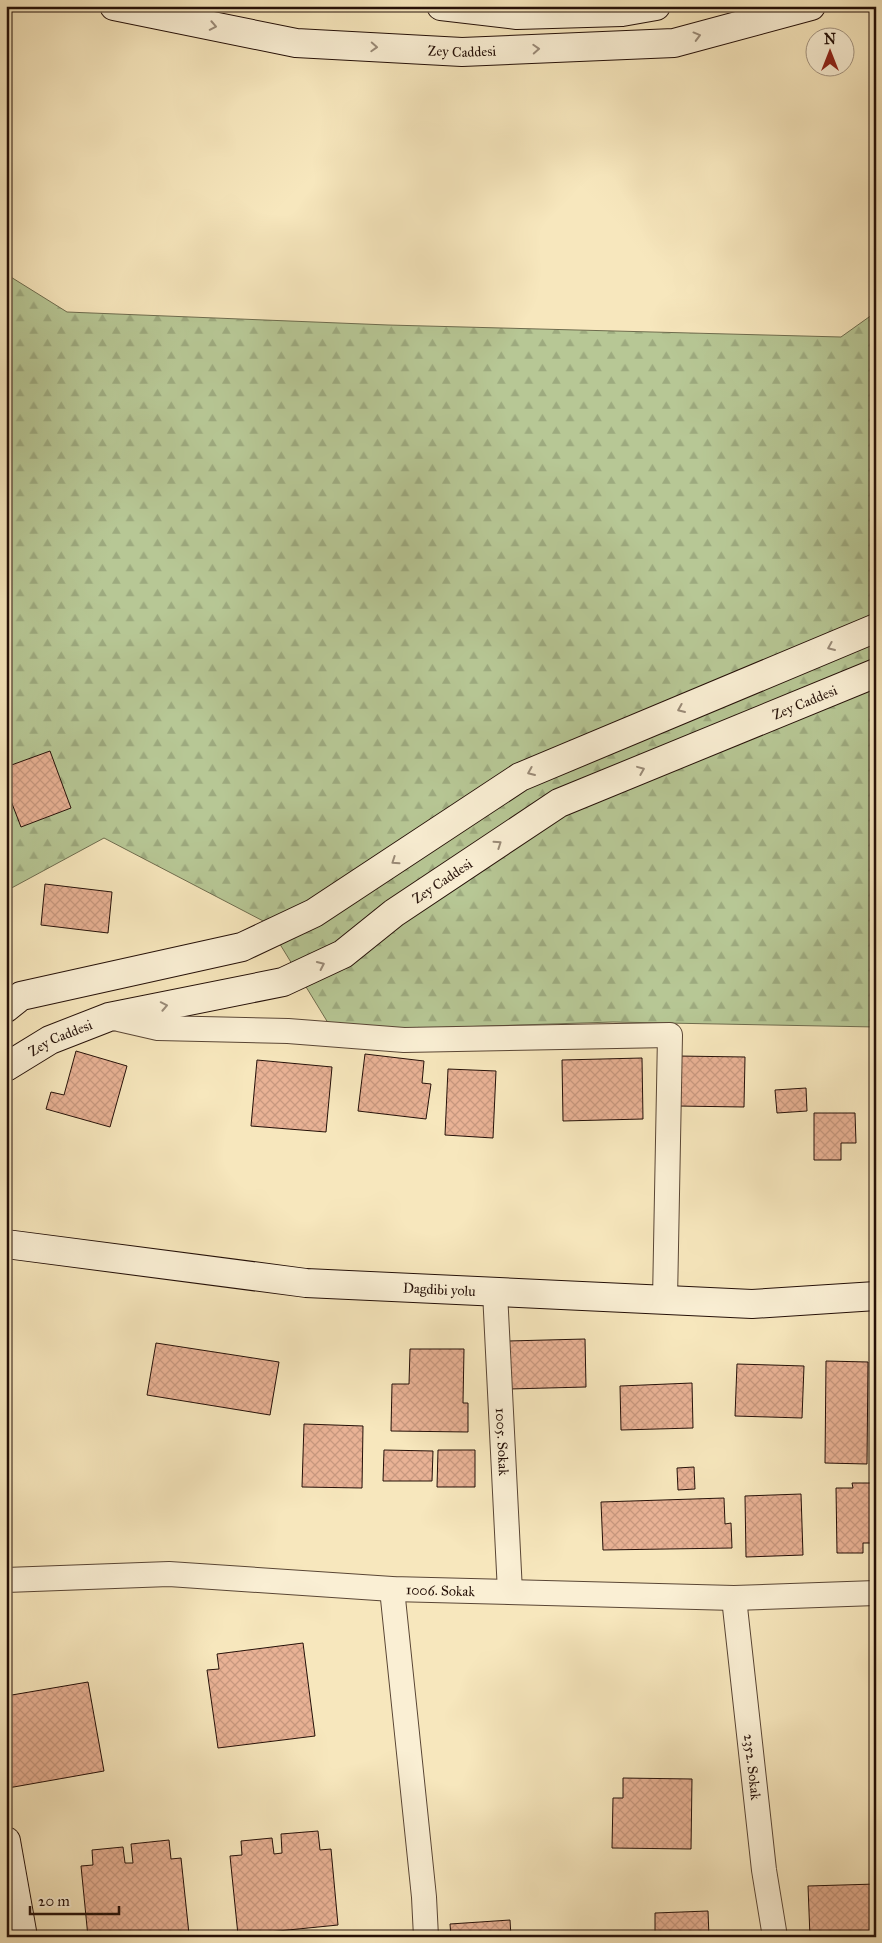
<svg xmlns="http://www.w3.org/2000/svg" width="882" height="1943" font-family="'IM FELL Great Primer',serif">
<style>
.forest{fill:url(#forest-firs);stroke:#6e6c4e}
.building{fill:url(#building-cross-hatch);stroke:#251008}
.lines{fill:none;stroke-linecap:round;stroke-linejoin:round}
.street-casing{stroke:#5a4635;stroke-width:26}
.secondary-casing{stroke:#251008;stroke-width:30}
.street{stroke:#faefd4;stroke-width:24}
.secondary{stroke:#faefd4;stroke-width:28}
.oneway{stroke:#9a8b78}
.labels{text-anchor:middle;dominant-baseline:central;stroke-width:4;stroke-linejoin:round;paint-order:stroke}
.street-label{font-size:14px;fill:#251008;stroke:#faefd4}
</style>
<defs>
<pattern id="forest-firs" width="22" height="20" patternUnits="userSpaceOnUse" patternTransform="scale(1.25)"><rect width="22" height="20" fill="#b7c795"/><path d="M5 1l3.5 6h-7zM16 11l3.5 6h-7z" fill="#9daa7f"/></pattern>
<pattern id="building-cross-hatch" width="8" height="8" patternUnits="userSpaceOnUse" patternTransform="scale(1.25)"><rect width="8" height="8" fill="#e9b295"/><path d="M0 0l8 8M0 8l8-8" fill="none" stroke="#c8987f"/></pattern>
</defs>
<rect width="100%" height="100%" fill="#f7e7bd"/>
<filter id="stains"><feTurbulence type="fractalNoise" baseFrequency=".004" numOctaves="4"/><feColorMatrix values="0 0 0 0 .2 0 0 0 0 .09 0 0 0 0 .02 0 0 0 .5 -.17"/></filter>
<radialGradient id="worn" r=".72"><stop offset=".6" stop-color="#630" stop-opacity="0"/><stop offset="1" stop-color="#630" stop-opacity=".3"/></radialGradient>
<!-- forest -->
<path class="forest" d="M 6,274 L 67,312 L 388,325 L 841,337 L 876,312 L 876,1027 L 613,1022 L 333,1031 L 267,923 L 104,838 L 6,891 Z"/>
<!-- building -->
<path class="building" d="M 50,751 L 71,808 L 21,827 L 6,788 L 6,767 Z
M 45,884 L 112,892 L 108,933 L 41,925 Z
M 76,1051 L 127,1066 L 110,1127 L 46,1109 L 51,1092 L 64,1095 Z
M 365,1054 L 424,1061 L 422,1083 L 431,1084 L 426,1119 L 358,1111 Z
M 678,1056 L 745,1057 L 744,1107 L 677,1106 Z
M 642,1058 L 643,1119 L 563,1121 L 562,1060 Z
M 257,1060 L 332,1067 L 326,1132 L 251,1126 Z
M 448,1069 L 496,1071 L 493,1138 L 445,1135 Z
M 806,1088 L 807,1111 L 777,1113 L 775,1090 Z
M 814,1113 L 855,1113 L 856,1143 L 841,1143 L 841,1160 L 814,1160 Z
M 585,1339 L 586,1387 L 509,1389 L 508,1341 Z
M 156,1343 L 279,1362 L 270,1415 L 147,1395 Z
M 410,1349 L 464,1349 L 463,1403 L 468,1403 L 468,1432 L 391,1431 L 392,1384 L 409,1384 Z
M 826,1361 L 868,1362 L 867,1464 L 825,1463 Z
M 737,1364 L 804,1366 L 802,1418 L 735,1416 Z
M 692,1383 L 693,1428 L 621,1430 L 620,1386 Z
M 304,1424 L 363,1426 L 362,1488 L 302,1487 Z
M 384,1450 L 433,1451 L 432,1481 L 383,1481 Z
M 438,1450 L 475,1450 L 475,1487 L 437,1487 Z
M 694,1467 L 695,1489 L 678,1490 L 677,1468 Z
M 852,1483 L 871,1483 L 871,1488 L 876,1488 L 876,1543 L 863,1543 L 863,1553 L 837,1553 L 836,1488 L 853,1488 Z
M 801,1494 L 803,1555 L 746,1557 L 745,1496 Z
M 724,1498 L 725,1524 L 731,1523 L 732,1548 L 603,1550 L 601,1502 Z
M 303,1643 L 315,1736 L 218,1748 L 207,1670 L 219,1669 L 217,1654 Z
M 88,1682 L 104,1771 L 8,1788 L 6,1777 L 6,1696 Z
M 623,1778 L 692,1779 L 691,1849 L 612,1848 L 613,1798 L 623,1798 Z
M 318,1831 L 320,1850 L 331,1849 L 338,1925 L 238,1935 L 230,1856 L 242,1855 L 241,1841 L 272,1838 L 274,1854 L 282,1853 L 281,1834 Z
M 169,1840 L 171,1859 L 181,1858 L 189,1934 L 163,1937 L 88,1937 L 81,1866 L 93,1865 L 92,1850 L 123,1847 L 125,1863 L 133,1863 L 131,1844 Z
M 876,1884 L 876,1937 L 810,1937 L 808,1886 Z
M 708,1911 L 709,1937 L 655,1937 L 655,1913 Z
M 510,1920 L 511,1937 L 451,1937 L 450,1924 Z
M 391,1932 L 392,1937 L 364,1937 L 364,1935 Z"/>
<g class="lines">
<defs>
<g id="street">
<path d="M 110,1017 L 158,1028 L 288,1031 L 404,1040 L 670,1035 L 665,1300"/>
<path id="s1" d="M 495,1292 L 510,1592"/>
<path id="s2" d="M 6,1580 L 169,1574 L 392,1589 L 734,1598 L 876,1593"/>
<path d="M 392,1589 L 424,1897 L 426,1937"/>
<path id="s3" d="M 734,1598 L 764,1870 L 775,1937"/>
</g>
<g id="secondary">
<path id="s4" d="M 114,6 L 296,43 L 462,52 L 674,43 L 811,6"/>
<path d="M 441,6 L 517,15 L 622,12 L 656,6"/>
<path d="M 6,1008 L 21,996 L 242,947 L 314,913 L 520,777 L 876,628"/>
<path id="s5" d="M 6,1067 L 50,1040 L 109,1017 L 283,982 L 343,954 L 394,913 L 559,803 L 876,673"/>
<path id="s6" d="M 6,1244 L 306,1283 L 752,1304 L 876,1296"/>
<path d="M 6,1841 L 23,1937"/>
</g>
</defs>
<!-- street casing -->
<use href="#street" class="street-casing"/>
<!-- secondary casing -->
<use href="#secondary" class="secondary-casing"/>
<!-- street -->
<use href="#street" class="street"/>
<!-- secondary -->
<use href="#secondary" class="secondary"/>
</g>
<!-- one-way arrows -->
<defs><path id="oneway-chevron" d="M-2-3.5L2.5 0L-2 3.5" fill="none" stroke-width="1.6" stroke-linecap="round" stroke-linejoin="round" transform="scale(1.25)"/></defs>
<g class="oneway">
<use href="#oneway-chevron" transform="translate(213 26) rotate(11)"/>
<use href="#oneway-chevron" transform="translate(697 36) rotate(-15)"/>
<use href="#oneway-chevron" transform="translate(374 47) rotate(3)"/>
<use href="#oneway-chevron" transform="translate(536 49) rotate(-3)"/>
<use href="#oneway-chevron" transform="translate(831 647) rotate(157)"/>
<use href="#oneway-chevron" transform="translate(681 709) rotate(157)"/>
<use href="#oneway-chevron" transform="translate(641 770) rotate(-22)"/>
<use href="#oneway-chevron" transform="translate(531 772) rotate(157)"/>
<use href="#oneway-chevron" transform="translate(498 844) rotate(-34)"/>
<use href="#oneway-chevron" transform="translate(395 861) rotate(146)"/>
<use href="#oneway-chevron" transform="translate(321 965) rotate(-25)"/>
<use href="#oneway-chevron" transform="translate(164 1006) rotate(-11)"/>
</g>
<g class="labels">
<!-- street labels -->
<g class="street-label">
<text stroke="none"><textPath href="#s4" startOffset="352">Zey Caddesi</textPath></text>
<text stroke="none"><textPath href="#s5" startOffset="888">Zey Caddesi</textPath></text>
<text stroke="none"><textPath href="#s5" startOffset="482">Zey Caddesi</textPath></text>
<text stroke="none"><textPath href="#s5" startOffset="62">Zey Caddesi</textPath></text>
<text stroke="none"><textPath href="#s6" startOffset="436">Dagdibi yolu</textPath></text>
<text stroke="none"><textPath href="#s1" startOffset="150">1005. Sokak</textPath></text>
<text stroke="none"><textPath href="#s2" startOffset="435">1006. Sokak</textPath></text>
<text stroke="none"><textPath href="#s3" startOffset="170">2352. Sokak</textPath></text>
</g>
</g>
<!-- margin -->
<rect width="882" height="1943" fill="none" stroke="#f7e7bd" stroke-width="25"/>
<rect x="8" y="8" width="867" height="1928" fill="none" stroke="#251008" stroke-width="2.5"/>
<rect x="12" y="12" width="857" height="1918" fill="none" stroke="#251008"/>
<!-- north arrow -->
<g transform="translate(830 52)"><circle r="24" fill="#faefd4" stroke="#a59682"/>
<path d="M0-4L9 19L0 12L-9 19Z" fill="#8f2418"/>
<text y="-8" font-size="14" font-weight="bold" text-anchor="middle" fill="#251008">N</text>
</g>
<!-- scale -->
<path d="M30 1906v8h89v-8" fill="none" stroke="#251008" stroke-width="2.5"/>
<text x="38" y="1906" font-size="15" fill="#251008" stroke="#faefd4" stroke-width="4" paint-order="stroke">20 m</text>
<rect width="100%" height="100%" filter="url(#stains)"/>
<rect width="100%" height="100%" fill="url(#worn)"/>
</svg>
